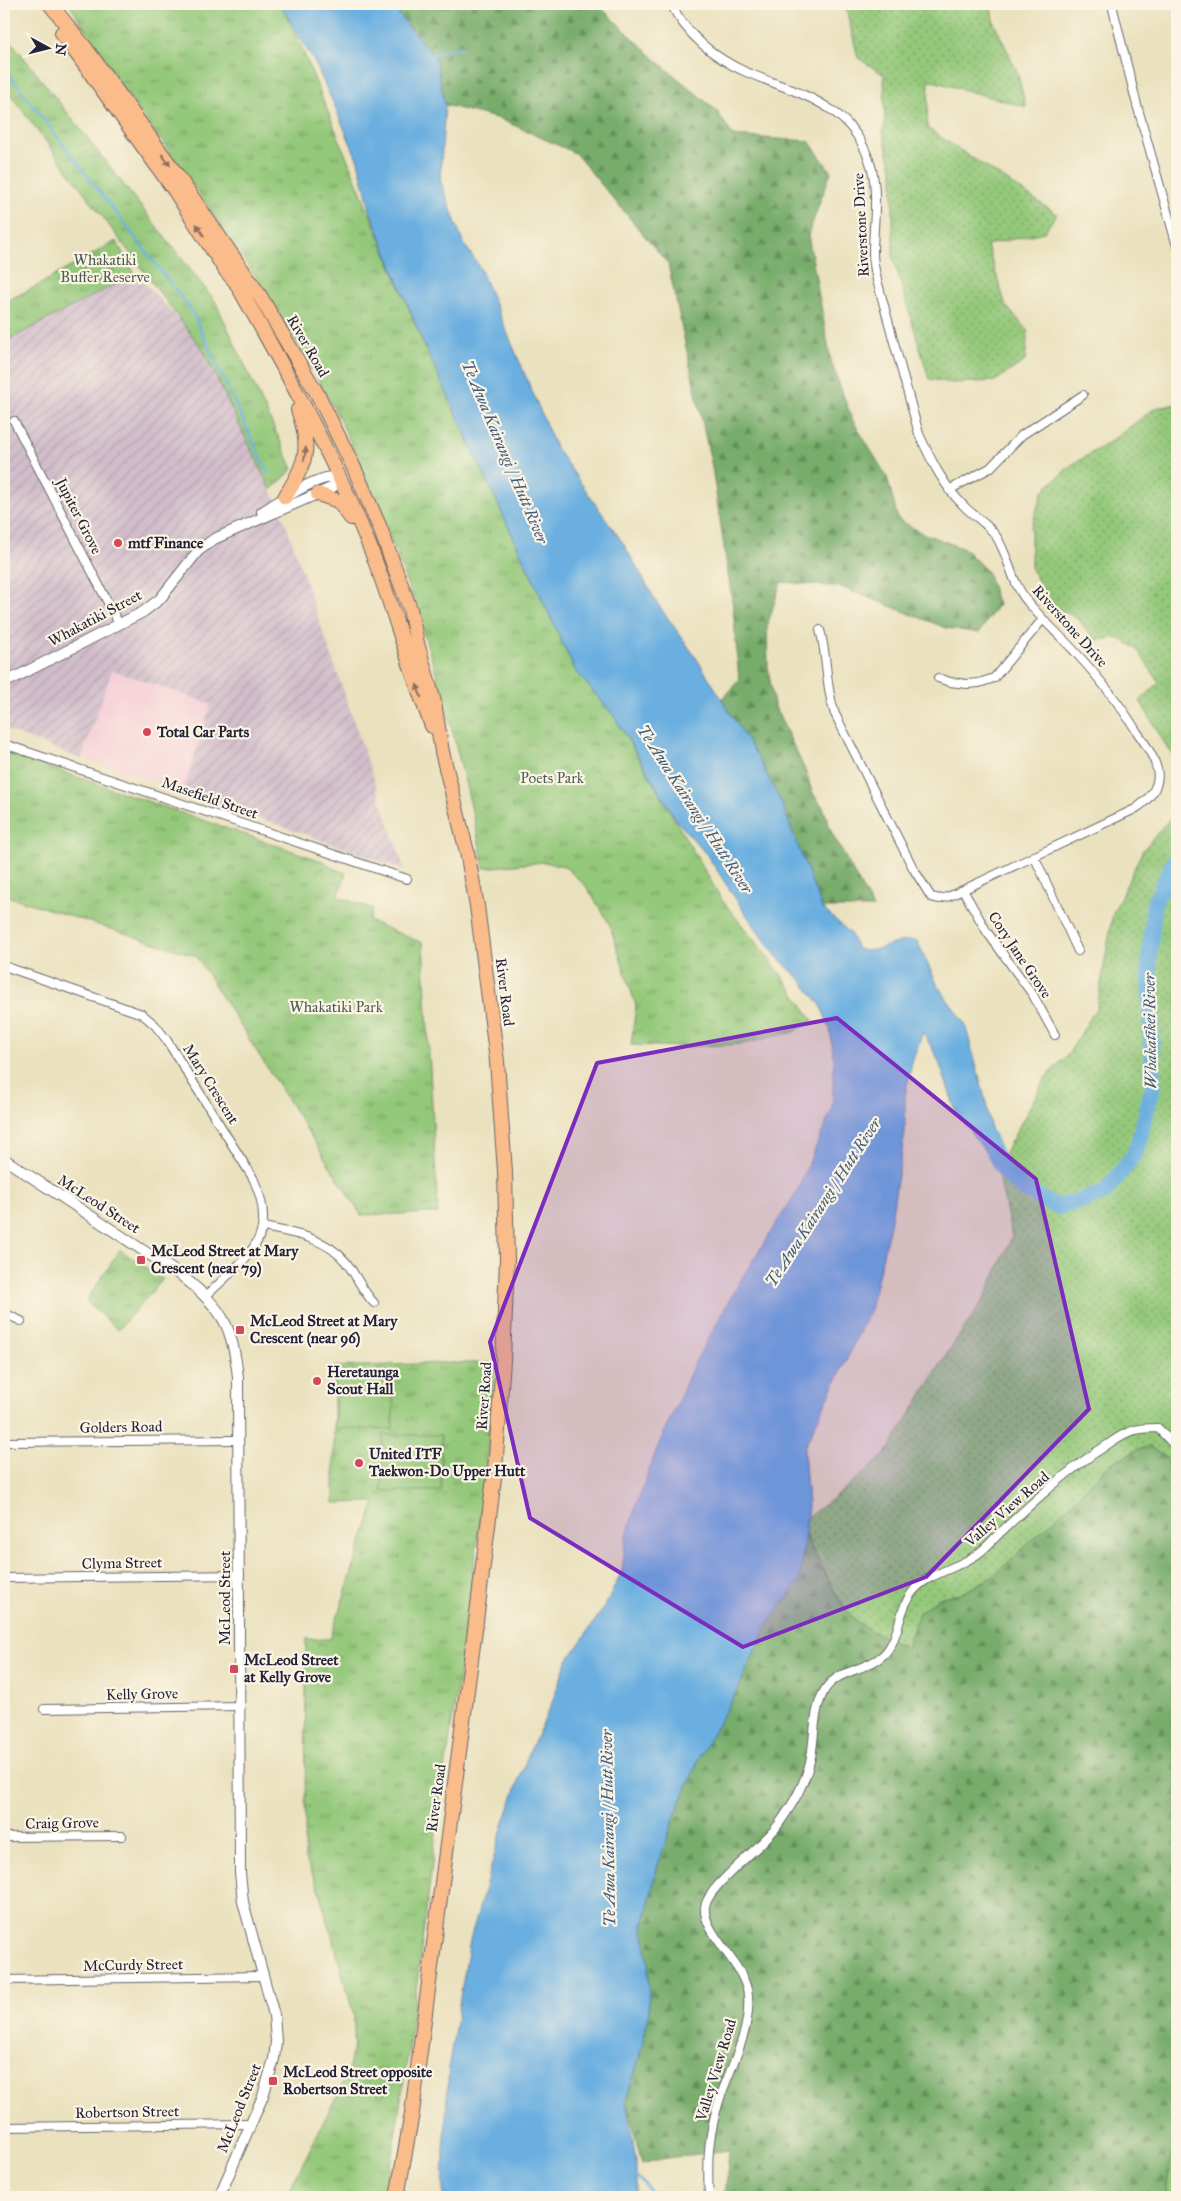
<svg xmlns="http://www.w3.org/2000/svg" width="1181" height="2201" font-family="'IM FELL Great Primer',serif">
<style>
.built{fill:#f6cfd8}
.industrial{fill:url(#industrial-furrows)}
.grass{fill:url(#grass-dots);stroke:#5b755a}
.forest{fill:url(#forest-firs);stroke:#4c6752}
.park{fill:url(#park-tufts);stroke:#5b755a}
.pitch{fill:#94c87a;stroke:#5b755a}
.water{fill:#6aafe0;stroke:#46688e}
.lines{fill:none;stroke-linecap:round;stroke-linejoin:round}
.stream{stroke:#6aafe0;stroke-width:2.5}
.river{stroke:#6aafe0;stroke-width:16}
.minor-casing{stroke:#686569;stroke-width:10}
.tertiary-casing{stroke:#686569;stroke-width:12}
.trunk-casing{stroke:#686569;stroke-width:16}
.minor{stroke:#fff;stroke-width:8}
.tertiary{stroke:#fff;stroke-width:10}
.trunk{stroke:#f9bc8a;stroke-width:14}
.oneway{fill:#8e6f62}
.marked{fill:#7b2cbf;fill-opacity:0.2;stroke:#7b2cbf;stroke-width:4;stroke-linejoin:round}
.poi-dot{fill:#d1495b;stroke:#fcf5e5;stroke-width:2}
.labels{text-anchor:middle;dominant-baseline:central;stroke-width:4.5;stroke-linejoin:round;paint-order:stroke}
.street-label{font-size:15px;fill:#22223b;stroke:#fcf5e5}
.park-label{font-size:15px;fill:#4a5c51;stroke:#fcf5e5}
.poi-label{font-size:15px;font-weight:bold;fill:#22223b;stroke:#fcf5e5;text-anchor:start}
.water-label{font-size:16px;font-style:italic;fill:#3f5a7d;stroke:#fcf5e5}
</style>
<defs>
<pattern id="industrial-furrows" width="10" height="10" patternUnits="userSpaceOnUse" patternTransform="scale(1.25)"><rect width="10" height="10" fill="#d1bdca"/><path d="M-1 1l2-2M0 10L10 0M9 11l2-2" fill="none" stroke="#b3a2ae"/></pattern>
<pattern id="grass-dots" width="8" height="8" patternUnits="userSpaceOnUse" patternTransform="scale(1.25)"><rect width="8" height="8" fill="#94c87a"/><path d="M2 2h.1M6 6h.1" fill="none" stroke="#78a265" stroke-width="1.8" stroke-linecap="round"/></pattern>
<pattern id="forest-firs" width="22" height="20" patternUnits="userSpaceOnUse" patternTransform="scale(1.25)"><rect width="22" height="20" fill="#77ac6a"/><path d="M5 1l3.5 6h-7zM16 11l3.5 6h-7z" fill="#618c58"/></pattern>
<pattern id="park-tufts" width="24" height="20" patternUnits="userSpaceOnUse" patternTransform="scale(1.25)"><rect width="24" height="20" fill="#94c87a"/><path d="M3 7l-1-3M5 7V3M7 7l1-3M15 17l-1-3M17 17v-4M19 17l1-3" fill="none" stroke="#78a265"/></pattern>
</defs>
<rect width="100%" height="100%" fill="#fcf5e5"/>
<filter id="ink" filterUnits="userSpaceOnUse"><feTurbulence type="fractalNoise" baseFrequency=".02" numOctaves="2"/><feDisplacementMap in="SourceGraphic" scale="10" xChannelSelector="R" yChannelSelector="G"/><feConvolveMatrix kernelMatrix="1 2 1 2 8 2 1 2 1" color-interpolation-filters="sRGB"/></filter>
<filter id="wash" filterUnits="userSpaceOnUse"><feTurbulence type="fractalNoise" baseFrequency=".0096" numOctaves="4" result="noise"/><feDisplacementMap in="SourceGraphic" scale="20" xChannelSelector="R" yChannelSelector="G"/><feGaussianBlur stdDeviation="1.12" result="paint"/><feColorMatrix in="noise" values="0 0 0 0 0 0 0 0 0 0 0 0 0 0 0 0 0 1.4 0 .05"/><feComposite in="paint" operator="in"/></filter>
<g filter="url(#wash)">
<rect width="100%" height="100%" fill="#eae1be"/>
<!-- built -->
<path class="built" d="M 111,670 L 212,704 L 183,791 L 82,758 Z"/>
<!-- industrial -->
<path class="industrial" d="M 135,274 L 195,335 L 271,490 L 286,524 L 405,870 L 183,791 L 211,704 L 112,670 L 81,759 L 4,729 L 4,342 Z"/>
<!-- grass -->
<path class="grass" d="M 845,4 L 990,4 L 994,23 L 1017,71 L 1026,107 L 929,80 L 927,128 L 1057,214 L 1044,232 L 987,245 L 1006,306 L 1028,331 L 1025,361 L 995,381 L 953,383 L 929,379 L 893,257 L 893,173 L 883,132 L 885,124 L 884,75 L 858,58 Z
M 1177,404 L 1177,758 L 1168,749 L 1140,701 L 1159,682 L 1136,648 L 1118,638 L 1095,640 L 1078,619 L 1054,606 L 1031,569 L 1031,527 L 1043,491 L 1070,466 L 1111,441 L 1155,408 Z
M 1177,814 L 1177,1508 L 1176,1481 L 1165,1457 L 1150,1447 L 1139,1449 L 1109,1464 L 1075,1500 L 994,1576 L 964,1592 L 939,1598 L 919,1612 L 907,1648 C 892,1640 873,1633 859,1623 C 841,1611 810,1545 800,1523 L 840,1493 L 886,1454 L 948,1352 L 984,1299 L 1012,1237 L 997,1167 L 1046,1077 L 1069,1053 L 1097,1007 L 1113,913 L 1143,850 L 1172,816 Z
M 1177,2125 L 1177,2194 L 1166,2192 Z"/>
<!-- forest -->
<path class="forest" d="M 390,4 L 597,4 L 655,59 L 717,111 L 733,136 L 809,141 L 831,172 L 808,235 L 831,361 L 852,419 L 887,477 L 898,519 L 920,532 L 965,549 L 987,571 L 998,605 L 979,633 L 946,628 L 841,587 L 781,582 L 767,626 L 768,668 L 774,705 L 806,772 L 812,792 L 823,807 L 832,833 L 873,908 L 822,908 L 799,849 L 716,706 L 739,680 L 733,607 L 712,467 L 668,264 L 575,153 L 500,119 L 445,105 L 436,59 Z
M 1150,1447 L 1165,1456 L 1176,1481 L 1177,2125 L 1166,2192 L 1177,2194 L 1177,2197 L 725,2197 L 729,2150 L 661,2159 L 642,2164 L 626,2100 L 638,2062 L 649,2015 L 648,1963 L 643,1927 L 657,1868 L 674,1818 L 699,1758 L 739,1687 L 784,1585 L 800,1523 C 810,1545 841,1611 859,1623 C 873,1633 892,1640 907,1648 L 919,1612 L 939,1598 L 964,1592 L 994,1576 L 1075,1500 L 1109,1464 L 1139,1449 Z"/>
<!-- park -->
<path class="park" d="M 69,4 L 280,4 L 293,27 L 421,338 L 575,670 L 614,716 L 722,900 L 780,973 L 813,1020 L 794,1032 L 743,1044 L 687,1047 L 631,1045 L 636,1006 L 609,923 L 586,886 L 564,866 L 544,862 L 484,868 C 476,823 464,779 453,734 C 429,644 400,555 362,470 C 354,452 347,433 338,416 C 270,287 183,170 97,53 L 92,39 Z
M 4,32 L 215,301 L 293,469 L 271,490 L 203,350 L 4,86 Z
M 116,241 L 135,274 L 4,342 L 4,302 L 37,286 Z
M 4,752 L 325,862 L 332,868 L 346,873 L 338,897 L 373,909 L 369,921 L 423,943 L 438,1213 L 361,1215 L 196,956 L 4,895 Z
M 120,1250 L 163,1279 L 118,1330 L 86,1301 Z
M 443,1363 L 495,1363 L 485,1481 L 464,1646 L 441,1794 L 406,2068 L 385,2197 L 286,2197 L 347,2075 L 354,2044 L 354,2016 L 319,1889 L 305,1857 L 306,1639 L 330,1639 L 375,1502 L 334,1503 L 334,1367 Z"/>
<!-- pitch -->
<path class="pitch" d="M 335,1373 L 393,1373 L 393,1429 L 335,1428 Z
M 383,1435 L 441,1435 L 441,1491 L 382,1491 Z"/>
<!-- water -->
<path class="water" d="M 280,4 L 390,4 L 436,59 L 445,105 L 440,180 L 463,242 L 479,266 L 556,448 L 623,543 L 657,603 L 697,659 L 757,756 L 781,802 L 822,908 L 850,933 L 857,949 C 878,956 896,937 917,941 L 938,986 L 965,1024 L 986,1102 L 997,1167 L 957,1114 L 938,1059 L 923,1032 L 912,1062 L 905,1096 L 905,1133 L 890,1225 L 870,1310 L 804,1448 L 808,1505 L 800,1579 L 765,1628 L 739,1687 L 699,1758 L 674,1818 L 657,1868 L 643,1927 L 648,1963 L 649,2015 L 638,2062 L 626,2100 L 636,2160 L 636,2197 L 443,2197 L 444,2152 L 449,2063 L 470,1940 L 503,1825 L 528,1755 L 550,1708 L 566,1663 L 605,1606 L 622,1571 L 626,1537 L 638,1500 L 656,1451 L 696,1360 L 744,1274 L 797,1191 L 832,1109 L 834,1061 L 830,1029 L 820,1004 L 800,979 L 777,957 L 745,913 L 707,855 L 677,821 L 614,716 L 575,670 L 421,338 L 371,213 L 358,161 L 336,109 L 316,65 Z"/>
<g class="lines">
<!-- stream -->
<path class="stream" d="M 428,55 L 461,47
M 4,68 L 191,310 L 268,473
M 636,2176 L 646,2186 L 653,2197"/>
<!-- river -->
<path class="river" d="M 988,1138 C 1005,1183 1017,1186 1058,1207 L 1105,1193 L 1136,1152 L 1153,1086 L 1149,964 L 1154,903 L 1177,856"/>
</g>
</g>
<g filter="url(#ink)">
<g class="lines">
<defs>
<path id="minor" d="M 671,4 C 686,34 714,58 746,72 C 798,94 853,103 871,166 C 879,194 873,225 873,253 C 873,262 875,271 877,280 L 919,434 C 931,460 943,485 963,505 C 973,516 987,523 996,536 C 1009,556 1011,582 1027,601 C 1042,620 1061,636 1077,654 C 1099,678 1120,704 1137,732 C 1145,743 1154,756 1157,769 C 1161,786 1149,800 1135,809 L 950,896 L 940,899 L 931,897 L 913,868 L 835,714 C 825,687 828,658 820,630
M 1114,4 L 1113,9 L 1137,105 L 1177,246
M 14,421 L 119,624
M 949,490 L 990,468 L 1022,435 L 1083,395
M 938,678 L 950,682 L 967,684 L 979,683 L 994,678 L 1043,619
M 4,744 L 407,879
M 1034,856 L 1078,951
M 963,890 L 987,932 L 1033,995 L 1055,1035
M 4,966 L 142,1014 L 155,1025 L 166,1039 L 253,1178 C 281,1238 247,1256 206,1296
M 263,1227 C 292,1233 325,1237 345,1261 C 356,1274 362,1291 374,1303
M 4,1313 L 21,1321
M 4,1442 L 238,1440
M 4,1578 L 240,1575
M 44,1709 L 241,1706
M 4,1837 L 122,1836
M 4,1980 L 262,1976
M 4,2127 L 250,2124
M 709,2197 C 707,2159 708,2135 720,2098 C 731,2066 751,2031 748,1996 C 746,1965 702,1933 705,1907 C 708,1885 763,1847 778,1825 C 793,1804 806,1783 811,1757 C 815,1736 813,1713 823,1693 C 835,1669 864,1672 882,1656 C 901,1640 897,1608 915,1589 C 930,1573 958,1568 976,1555 C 986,1549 993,1539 1002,1531 C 1035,1500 1069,1469 1107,1445 C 1114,1440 1121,1435 1129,1432 C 1139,1428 1148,1428 1158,1428 L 1177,1448"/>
<path id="tertiary" d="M 262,512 C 285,498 311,478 338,476
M 4,683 L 143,612 L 160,599 L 198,551 L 214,539 L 333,487 L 338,476
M 4,1159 L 182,1276 C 223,1309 233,1326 238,1378 L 240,1873 L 243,1902 L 274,2015 L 276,2041 L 274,2059 L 263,2096 L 219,2197"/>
<path id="trunk" d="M 50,4 L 87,50 L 172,168 L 260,296 L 319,397 L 355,470 L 380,528 L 410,609 L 417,643 L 434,702 L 442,752 L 467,852 L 477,906 L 497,1061 L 505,1172 L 507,1260 L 503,1361 L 495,1470 L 474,1637 L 412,2113 L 397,2197
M 62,33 L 175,191 L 226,271 L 235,281 C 283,365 330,450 367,540 C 392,601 408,665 432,726
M 318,494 L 338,501 L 351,518
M 285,497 C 306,464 312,448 298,410"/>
</defs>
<!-- minor casing -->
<use href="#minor" class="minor-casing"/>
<!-- tertiary casing -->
<use href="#tertiary" class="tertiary-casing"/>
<!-- trunk casing -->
<use href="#trunk" class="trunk-casing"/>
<!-- minor -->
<use href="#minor" class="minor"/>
<!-- tertiary -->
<use href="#tertiary" class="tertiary"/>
<!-- trunk -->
<use href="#trunk" class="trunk"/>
</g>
<!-- one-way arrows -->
<defs><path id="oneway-solid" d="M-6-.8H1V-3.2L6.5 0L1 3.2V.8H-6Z" transform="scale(1.25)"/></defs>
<g class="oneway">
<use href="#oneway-solid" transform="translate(166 160) rotate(54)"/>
<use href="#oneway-solid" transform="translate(200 230) rotate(-123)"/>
<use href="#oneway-solid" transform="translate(305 454) rotate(-82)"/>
<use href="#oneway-solid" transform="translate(419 691) rotate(-109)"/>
</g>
</g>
<!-- marked area -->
<path class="marked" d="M 837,1018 L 1036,1179 L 1089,1409 L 926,1577 L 743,1647 L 530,1518 L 490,1342 L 597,1063 Z"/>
<!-- markers -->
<g class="poi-dot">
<circle cx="118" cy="543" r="5"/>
<circle cx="147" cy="732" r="5"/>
<rect x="136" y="1255" width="10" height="10" rx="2.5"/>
<rect x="235" y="1325" width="10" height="10" rx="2.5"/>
<circle cx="317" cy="1381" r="5"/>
<circle cx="359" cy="1463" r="5"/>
<rect x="229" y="1664" width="10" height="10" rx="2.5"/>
<rect x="268" y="2076" width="10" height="10" rx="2.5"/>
</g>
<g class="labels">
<!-- street labels -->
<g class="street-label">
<text transform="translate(861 225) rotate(-93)">Riverstone Drive</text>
<text transform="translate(308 346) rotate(60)">River Road</text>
<text transform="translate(79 516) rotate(63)">Jupiter Grove</text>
<text transform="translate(95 618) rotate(-28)">Whakatiki Street</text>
<text transform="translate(1070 626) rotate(48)">Riverstone Drive</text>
<text transform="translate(210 798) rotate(19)">Masefield Street</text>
<text transform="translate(1020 955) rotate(56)">Cory Jane Grove</text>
<text transform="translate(505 992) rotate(83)">River Road</text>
<text transform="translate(211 1084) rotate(58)">Mary Crescent</text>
<text transform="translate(99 1204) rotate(33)">McLeod Street</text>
<text transform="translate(484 1396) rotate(-86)">River Road</text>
<text transform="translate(121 1427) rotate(-1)">Golders Road</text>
<text transform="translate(1007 1509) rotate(-41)">Valley View Road</text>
<text transform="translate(122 1563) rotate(-1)">Clyma Street</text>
<text transform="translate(225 1598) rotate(-90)">McLeod Street</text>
<text transform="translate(142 1694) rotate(-1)">Kelly Grove</text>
<text transform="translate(436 1798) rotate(-82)">River Road</text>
<text transform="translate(62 1823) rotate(-1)">Craig Grove</text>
<text transform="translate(133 1965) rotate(-1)">McCurdy Street</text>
<text transform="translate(716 2070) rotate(-73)">Valley View Road</text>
<text transform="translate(239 2108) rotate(-68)">McLeod Street</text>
<text transform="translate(127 2112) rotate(-1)">Robertson Street</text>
</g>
<!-- park labels -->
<g class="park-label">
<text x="105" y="260">Whakatiki<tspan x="105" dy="17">Buffer Reserve</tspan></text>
<text x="552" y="778">Poets Park</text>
<text x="336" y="1007">Whakatiki Park</text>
</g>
<!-- poi labels -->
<g class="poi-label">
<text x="128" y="543">mtf Finance</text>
<text x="157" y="732">Total Car Parts</text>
<text x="151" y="1251">McLeod Street at Mary<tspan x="151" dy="17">Crescent (near 79)</tspan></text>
<text x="250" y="1321">McLeod Street at Mary<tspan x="250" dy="17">Crescent (near 96)</tspan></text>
<text x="327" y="1372">Heretaunga<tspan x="327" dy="17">Scout Hall</tspan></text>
<text x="369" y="1454">United ITF<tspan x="369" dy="17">Taekwon-Do Upper Hutt</tspan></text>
<text x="244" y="1660">McLeod Street<tspan x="244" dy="17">at Kelly Grove</tspan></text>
<text x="283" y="2072">McLeod Street opposite<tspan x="283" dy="17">Robertson Street</tspan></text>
</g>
<!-- water labels -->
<g class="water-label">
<text transform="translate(505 452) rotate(67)">Te Awa Kairangi / Hutt River</text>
<text transform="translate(695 809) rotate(57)">Te Awa Kairangi / Hutt River</text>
<text transform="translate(1150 1031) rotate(-91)">Whakatīkei River</text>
<text transform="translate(823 1202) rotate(-57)">Te Awa Kairangi / Hutt River</text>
<text transform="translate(608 1828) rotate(-91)">Te Awa Kairangi / Hutt River</text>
</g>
</g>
<!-- margin -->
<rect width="1181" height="2201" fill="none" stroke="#fcf5e5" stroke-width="20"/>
<!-- north arrow -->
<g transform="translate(48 48) rotate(97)" stroke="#fcf5e5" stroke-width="4" paint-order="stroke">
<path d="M0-4L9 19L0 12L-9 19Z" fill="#22223b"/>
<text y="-8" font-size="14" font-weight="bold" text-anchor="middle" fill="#22223b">N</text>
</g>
</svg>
